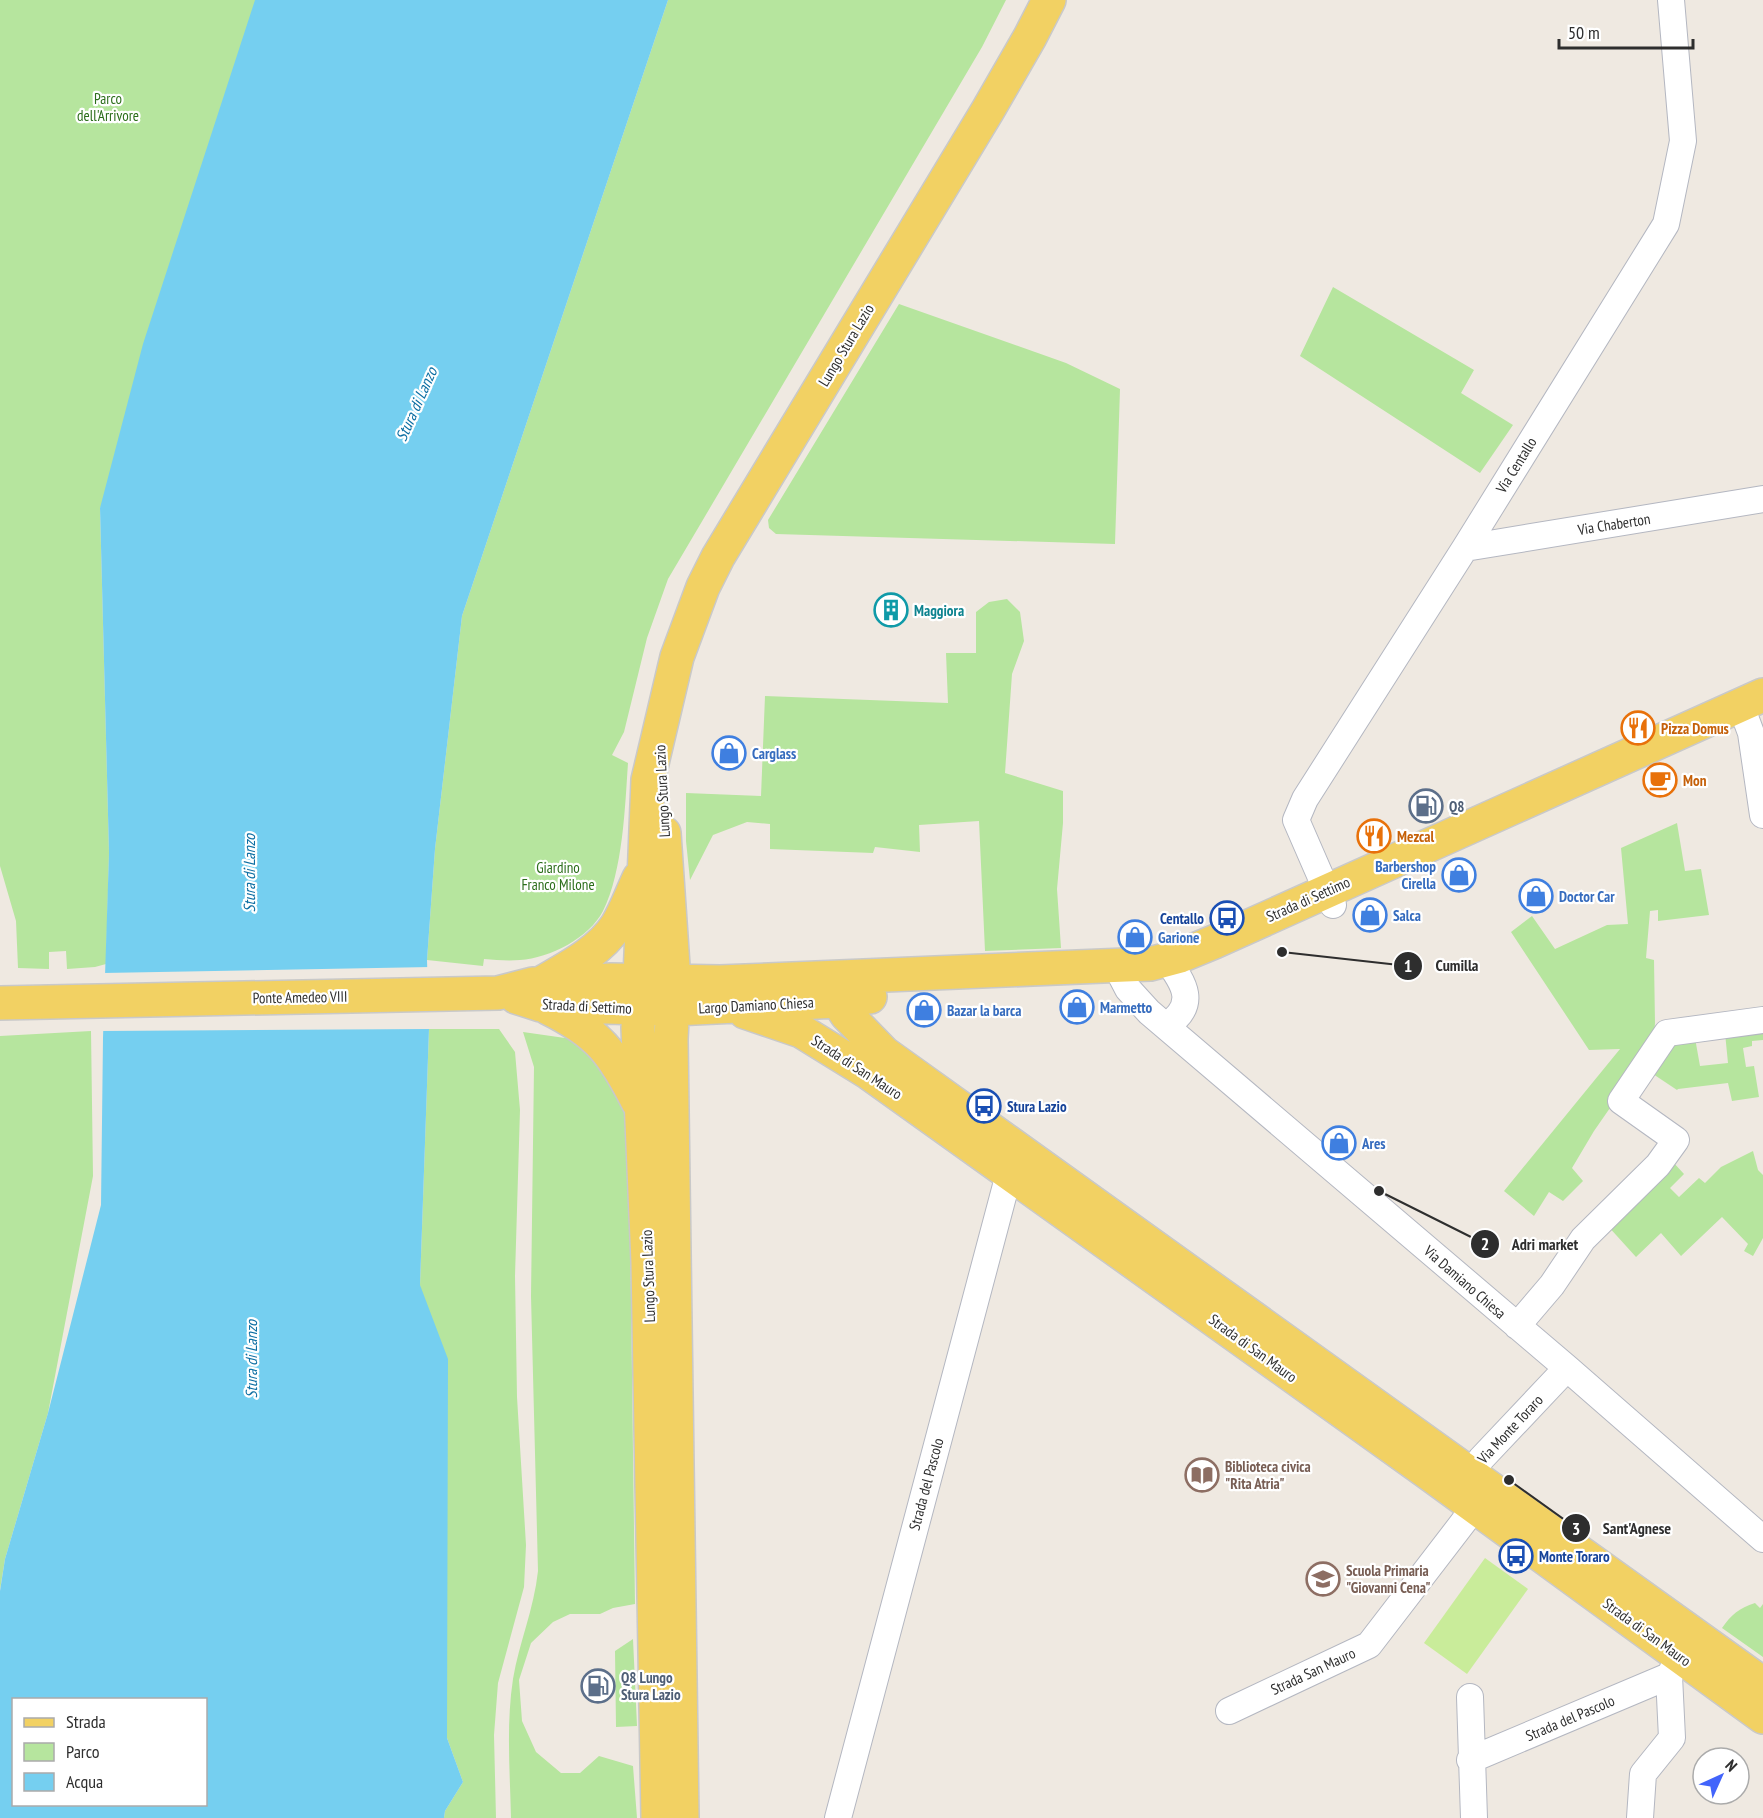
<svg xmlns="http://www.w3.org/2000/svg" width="1763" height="1818" font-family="'PT Sans Narrow',sans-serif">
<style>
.green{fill:#b6e59e}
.pitch{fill:#c9ec9a}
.water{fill:#75cff0;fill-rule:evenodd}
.pier{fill:#efe9e1}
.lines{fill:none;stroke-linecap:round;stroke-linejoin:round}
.minor-casing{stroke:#b4b7c1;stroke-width:28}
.major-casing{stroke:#c9c9c9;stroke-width:36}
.minor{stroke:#fff;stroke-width:26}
.major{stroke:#f2d163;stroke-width:33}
.labels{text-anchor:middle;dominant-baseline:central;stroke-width:4.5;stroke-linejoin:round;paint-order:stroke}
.park-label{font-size:15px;fill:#2c6e1b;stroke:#fff}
.street-label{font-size:15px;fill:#2e2e2e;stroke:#fff}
.culture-label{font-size:15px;font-weight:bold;fill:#0d838f;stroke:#fff;text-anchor:start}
.food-label{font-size:15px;font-weight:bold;fill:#c56008;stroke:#fff;text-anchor:start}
.shop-label{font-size:15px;font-weight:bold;fill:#366cbe;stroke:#fff;text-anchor:start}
.service-label{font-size:15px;font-weight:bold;fill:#4e5e75;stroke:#fff;text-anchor:start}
.transit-label{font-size:15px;font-weight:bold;fill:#164399;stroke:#fff;text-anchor:start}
.education-label{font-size:15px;font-weight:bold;fill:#785e54;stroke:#fff;text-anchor:start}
.water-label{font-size:16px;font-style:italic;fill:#0d6fa3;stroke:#fff}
.leader{fill:none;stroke:#2e2e2e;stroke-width:2}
.callout-dot{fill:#2e2e2e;stroke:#fff;stroke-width:2}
.mark-label{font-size:18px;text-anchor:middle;font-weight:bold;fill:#fff}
.callout-label{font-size:16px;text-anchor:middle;font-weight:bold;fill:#2e2e2e;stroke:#fff;stroke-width:4.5;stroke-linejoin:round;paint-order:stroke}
</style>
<rect width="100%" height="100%" fill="#efe9e1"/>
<!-- green -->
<path class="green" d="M 0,0 L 458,0 L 100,508 L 109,853 L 106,964 L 95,967 L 67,969 L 66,951 L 49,952 L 49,969 L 18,968 L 16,921 L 0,866 Z
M 668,0 L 1006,0 L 982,47 L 668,579 L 647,638 L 624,732 L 612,755 L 628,763 C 625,806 623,871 603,911 C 589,938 550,958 520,960 C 508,961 496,960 484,959 L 483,966 L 427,960 L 435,849 L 462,616 Z
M 1333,287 L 1474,370 L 1461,393 L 1513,425 L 1480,473 L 1300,356 Z
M 899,304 L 1066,363 L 1120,389 L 1115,544 L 776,534 L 769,528 L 768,520 Z
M 1007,599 L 1020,612 L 1024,641 L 1012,674 L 1005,773 L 1063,791 L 1063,823 L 1057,889 L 1061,948 L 985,951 L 979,821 L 919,825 L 920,852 L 875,847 L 873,853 L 770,849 L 770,824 L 747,822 L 713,835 L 690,880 L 686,841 L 686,793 L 761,796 L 765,696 L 948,703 L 946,653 L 976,653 L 976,612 L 989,602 Z
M 1677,823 L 1685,871 L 1701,869 L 1709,915 L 1658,921 L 1658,910 L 1650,911 L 1646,958 L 1654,960 L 1655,1023 L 1653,1046 L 1594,1131 L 1572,1168 L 1583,1181 L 1563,1201 L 1549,1192 L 1534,1216 L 1504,1191 L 1620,1049 L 1589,1050 L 1511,932 L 1532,916 L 1555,949 L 1607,925 L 1628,924 L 1621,848 Z
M 1763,1028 L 1763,1040 L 1752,1041 L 1752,1046 L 1743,1048 L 1746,1067 L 1754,1066 L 1759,1097 L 1732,1101 L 1728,1083 L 1678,1089 L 1677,1090 L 1650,1072 L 1671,1040 L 1695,1038 L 1700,1066 L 1728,1063 L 1725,1033 Z
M 429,1029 L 499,1029 L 515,1052 L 520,1110 L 515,1276 L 517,1397 L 526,1545 L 524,1587 L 498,1683 L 494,1735 L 496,1818 L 444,1818 L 445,1811 L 463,1782 L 447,1738 L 420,1285 Z
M 91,1031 L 93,1176 L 48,1413 L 5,1559 L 0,1590 L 0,1036 Z
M 523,1032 L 565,1038 L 579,1036 L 620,1083 L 629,1147 L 635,1604 L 613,1608 L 600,1614 L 570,1614 L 553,1622 L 531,1643 L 519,1680 L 522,1721 L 536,1752 L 561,1773 L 580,1773 L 599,1756 L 633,1766 L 637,1818 L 511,1818 C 510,1772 506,1725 513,1679 C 519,1643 534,1609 538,1571 L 531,1296 L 534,1067 Z
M 1753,1151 L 1758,1170 L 1763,1175 L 1763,1238 L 1753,1256 L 1744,1251 L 1748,1244 L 1722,1217 L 1681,1256 L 1661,1233 L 1636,1257 L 1607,1225 L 1672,1161 L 1684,1174 L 1670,1188 L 1679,1197 L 1699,1178 L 1705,1183 L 1721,1167 Z
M 1755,1603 L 1760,1608 L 1763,1604 L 1763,1657 L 1722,1628 C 1731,1615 1739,1608 1755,1603 Z
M 633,1639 L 637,1726 L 616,1727 L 615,1651 Z"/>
<!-- pitch -->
<path class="pitch" d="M 1485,1558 L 1528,1589 L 1467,1674 L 1424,1643 Z"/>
<!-- water -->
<path class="water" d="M 255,0 L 668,0 L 462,616 L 435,849 L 427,960 L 429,1029 L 420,1285 L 448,1359 L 447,1738 L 463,1782 L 445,1811 L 444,1818 L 0,1818 L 0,1591 L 5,1559 L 48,1413 L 101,1205 L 103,1038 L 109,853 L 100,508 L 143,344 ZM 14,1700 L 206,1700 L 206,1804 L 14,1804 Z"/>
<!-- pier -->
<path class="pier" d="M 431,967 L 432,1029 L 102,1031 L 103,973 Z"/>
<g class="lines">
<defs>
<path id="minor" d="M 1465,548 L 1763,499
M 1741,706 L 1751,733 L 1763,815
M 1333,905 L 1296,820 L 1305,799 L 1465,548 L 1666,224 L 1683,141 L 1671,0
M 1116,966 L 1128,989 L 1149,1012 L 1567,1368 L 1763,1539
M 1166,1026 C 1198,1005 1185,984 1166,959
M 1517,1326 L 1552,1285 L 1583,1239 L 1658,1165 L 1676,1140 L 1621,1101 L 1667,1033 L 1763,1020
M 1459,1488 L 1481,1459 L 1567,1368
M 1470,1697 L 1474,1818
M 1229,1711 L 1369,1645 L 1475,1507
M 1470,1760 L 1669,1676
M 838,1818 L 1005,1189 L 1009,1174 L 1017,1159
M 1640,1818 L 1643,1774 L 1672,1738 L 1669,1676 L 1677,1662"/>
<path id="major" d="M 664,833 L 674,981 L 671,1039 L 682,1818
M 543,982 C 569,967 600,951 617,925 C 626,910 632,893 639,878
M 827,985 L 847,1015 L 884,1053 L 1763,1684
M 516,997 L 541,1005 L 674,1009 L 838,1001 L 870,997
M 0,1003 L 498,993 L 533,984 L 611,980 L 720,982 L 1150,964 L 1180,956 L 1214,942 L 1763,695
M 548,1008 C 599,1033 613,1053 638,1102
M 745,1012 L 801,1031 L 869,1073 L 1427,1472 L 1763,1717
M 658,1818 L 648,1262 L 638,1028 L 648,780 L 677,657 L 703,587 L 718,557 L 988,110 L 1030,37 L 1049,0"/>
</defs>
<!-- minor casing -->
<use href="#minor" class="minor-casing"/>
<!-- major casing -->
<use href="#major" class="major-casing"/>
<!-- minor -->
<use href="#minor" class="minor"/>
<!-- major -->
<use href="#major" class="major"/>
</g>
<!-- icons -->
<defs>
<symbol id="building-ring" viewBox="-11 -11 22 22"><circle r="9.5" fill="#fff" stroke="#0f9aa8" stroke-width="1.5"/><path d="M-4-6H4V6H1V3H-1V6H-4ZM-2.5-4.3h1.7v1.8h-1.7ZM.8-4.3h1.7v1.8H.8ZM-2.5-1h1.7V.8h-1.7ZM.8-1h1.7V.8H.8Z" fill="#0f9aa8"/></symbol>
<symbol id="restaurant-ring" viewBox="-11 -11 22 22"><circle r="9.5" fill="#fff" stroke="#e8710a" stroke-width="1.5"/><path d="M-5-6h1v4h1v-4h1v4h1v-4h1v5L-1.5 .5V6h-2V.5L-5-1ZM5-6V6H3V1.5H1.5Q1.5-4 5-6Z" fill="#e8710a"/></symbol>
<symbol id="shop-ring" viewBox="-11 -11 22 22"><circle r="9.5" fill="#fff" stroke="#3f7fe0" stroke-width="1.5"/><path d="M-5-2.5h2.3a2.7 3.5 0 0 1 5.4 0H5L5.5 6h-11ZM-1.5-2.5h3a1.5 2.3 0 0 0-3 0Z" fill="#3f7fe0"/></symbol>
<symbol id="cafe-ring" viewBox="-11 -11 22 22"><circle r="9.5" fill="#fff" stroke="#e8710a" stroke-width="1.5"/><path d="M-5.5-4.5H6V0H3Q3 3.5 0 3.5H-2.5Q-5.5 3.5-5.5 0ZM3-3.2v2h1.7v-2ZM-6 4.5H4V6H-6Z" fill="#e8710a"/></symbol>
<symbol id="fuel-ring" viewBox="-11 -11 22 22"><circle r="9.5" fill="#fff" stroke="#5c6f8a" stroke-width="1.5"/><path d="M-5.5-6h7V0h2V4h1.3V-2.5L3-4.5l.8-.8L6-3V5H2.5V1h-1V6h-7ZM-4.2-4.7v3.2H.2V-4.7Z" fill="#5c6f8a"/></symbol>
<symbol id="bus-ring" viewBox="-11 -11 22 22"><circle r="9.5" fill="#fff" stroke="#1a4fb4" stroke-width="1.5"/><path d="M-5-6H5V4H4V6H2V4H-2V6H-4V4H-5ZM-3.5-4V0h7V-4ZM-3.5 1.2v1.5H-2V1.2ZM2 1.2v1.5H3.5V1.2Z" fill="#1a4fb4"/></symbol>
<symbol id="library-ring" viewBox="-11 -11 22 22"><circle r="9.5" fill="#fff" stroke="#8d6e63" stroke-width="1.5"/><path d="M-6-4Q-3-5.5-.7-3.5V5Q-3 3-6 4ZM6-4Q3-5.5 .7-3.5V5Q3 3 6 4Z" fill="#8d6e63"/></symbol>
<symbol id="school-ring" viewBox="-11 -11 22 22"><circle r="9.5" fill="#fff" stroke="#8d6e63" stroke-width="1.5"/><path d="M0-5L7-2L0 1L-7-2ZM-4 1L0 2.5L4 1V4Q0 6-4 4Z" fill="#8d6e63"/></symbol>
</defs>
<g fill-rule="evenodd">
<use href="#building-ring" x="872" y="591" width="38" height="38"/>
<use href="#restaurant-ring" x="1619" y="709" width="38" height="38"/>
<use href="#shop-ring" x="710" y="734" width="38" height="38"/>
<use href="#cafe-ring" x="1641" y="761" width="38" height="38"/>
<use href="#fuel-ring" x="1407" y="787" width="38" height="38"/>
<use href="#restaurant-ring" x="1355" y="817" width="38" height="38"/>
<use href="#shop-ring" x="1440" y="856" width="38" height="38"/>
<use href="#shop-ring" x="1517" y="877" width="38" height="38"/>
<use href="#shop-ring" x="1351" y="896" width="38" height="38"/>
<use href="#bus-ring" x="1208" y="899" width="38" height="38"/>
<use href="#shop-ring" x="1116" y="918" width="38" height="38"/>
<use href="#shop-ring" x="1058" y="988" width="38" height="38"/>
<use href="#shop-ring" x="905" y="991" width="38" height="38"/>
<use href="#bus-ring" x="965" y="1087" width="38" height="38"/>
<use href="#shop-ring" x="1320" y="1124" width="38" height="38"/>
<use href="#library-ring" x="1183" y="1456" width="38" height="38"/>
<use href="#bus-ring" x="1497" y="1537" width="38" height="38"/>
<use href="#school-ring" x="1304" y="1560" width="38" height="38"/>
<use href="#fuel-ring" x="579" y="1667" width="38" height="38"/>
</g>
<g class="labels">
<!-- park labels -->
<g class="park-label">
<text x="108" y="98">Parco<tspan x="108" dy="17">dell'Arrivore</tspan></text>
<text x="558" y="867">Giardino<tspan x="558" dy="17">Franco Milone</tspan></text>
</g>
<!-- street labels -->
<g class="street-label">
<text transform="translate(846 345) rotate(-59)">Lungo Stura Lazio</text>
<text transform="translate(1516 465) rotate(-58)">Via Centallo</text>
<text transform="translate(1614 524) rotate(-9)">Via Chaberton</text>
<text transform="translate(662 791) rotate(-93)">Lungo Stura Lazio</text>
<text transform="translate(1308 899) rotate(-24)">Strada di Settimo</text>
<text transform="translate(300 997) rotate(-1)">Ponte Amedeo VIII</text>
<text transform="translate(756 1005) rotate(-3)">Largo Damiano Chiesa</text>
<text transform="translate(587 1006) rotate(3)">Strada di Settimo</text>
<text transform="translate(857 1067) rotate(33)">Strada di San Mauro</text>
<text transform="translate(648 1276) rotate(-92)">Lungo Stura Lazio</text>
<text transform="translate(1465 1282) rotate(41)">Via Damiano Chiesa</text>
<text transform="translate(1253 1348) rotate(36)">Strada di San Mauro</text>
<text transform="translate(1510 1429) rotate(-47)">Via Monte Toraro</text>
<text transform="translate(926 1484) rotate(-75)">Strada del Pascolo</text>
<text transform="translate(1647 1632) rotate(36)">Strada di San Mauro</text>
<text transform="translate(1313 1671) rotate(-25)">Strada San Mauro</text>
<text transform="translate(1570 1718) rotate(-23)">Strada del Pascolo</text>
</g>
<!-- culture labels -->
<g class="culture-label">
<text x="914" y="610">Maggiora</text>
</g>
<!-- food labels -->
<g class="food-label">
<text x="1661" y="728">Pizza Domus</text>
<text x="1683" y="780">Mon</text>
<text x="1397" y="836">Mezcal</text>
</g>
<!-- shop labels -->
<g class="shop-label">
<text x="752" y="753">Carglass</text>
<text x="1436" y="866" text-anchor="end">Barbershop<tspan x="1436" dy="17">Cirella</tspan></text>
<text x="1559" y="896">Doctor Car</text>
<text x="1393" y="915">Salca</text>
<text x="1158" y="937">Garione</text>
<text x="1100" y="1007">Marmetto</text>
<text x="947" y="1010">Bazar la barca</text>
<text x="1362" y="1143">Ares</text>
</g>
<!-- service labels -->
<g class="service-label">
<text x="1449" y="806">Q8</text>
<text x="621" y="1677">Q8 Lungo<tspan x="621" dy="17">Stura Lazio</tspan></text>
</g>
<!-- transit labels -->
<g class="transit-label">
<text x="1204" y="918" text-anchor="end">Centallo</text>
<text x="1007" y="1106">Stura Lazio</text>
<text x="1539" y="1556">Monte Toraro</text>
</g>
<!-- education labels -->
<g class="education-label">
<text x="1225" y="1466">Biblioteca civica<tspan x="1225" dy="17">"Rita Atria"</tspan></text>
<text x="1346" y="1570">Scuola Primaria<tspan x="1346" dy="17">"Giovanni Cena"</tspan></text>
</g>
<!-- water labels -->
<g class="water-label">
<text transform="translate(416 404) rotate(-66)">Stura di Lanzo</text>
<text transform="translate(249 873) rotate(-90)">Stura di Lanzo</text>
<text transform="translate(251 1359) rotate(-90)">Stura di Lanzo</text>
</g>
</g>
<!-- callouts -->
<path class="leader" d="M1282 952L1408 966M1379 1191L1485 1244M1509 1480L1576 1528"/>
<g class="callout-dot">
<circle cx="1282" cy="952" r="6"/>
<circle cx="1379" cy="1191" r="6"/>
<circle cx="1509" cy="1480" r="6"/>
<circle cx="1408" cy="966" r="15"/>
<circle cx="1485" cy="1244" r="15"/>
<circle cx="1576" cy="1528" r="15"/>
</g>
<g class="mark-label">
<text x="1408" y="972">1</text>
<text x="1485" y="1250">2</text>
<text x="1576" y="1535">3</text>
</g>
<g class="callout-label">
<text x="1457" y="971">Cumilla</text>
<text x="1545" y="1250">Adri market</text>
<text x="1637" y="1534">Sant'Agnese</text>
</g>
<!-- legend -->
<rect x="12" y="1698" width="195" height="108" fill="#ffffff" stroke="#ababab" stroke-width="1.5"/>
<rect x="24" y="1718" width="30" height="9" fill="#f2d163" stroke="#ababab" stroke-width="1.5"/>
<text x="66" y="1728" font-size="18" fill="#2e2e2e">Strada</text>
<rect x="24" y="1743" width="30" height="18" fill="#b6e59e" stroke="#ababab" stroke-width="1.5"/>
<text x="66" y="1758" font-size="18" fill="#2e2e2e">Parco</text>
<rect x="24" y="1773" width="30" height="18" fill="#75cff0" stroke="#ababab" stroke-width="1.5"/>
<text x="66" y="1788" font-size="18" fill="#2e2e2e">Acqua</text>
<!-- north arrow -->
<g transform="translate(1721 1776) rotate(45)"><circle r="28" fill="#ffffff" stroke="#ababab" stroke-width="1.5"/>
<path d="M0-4.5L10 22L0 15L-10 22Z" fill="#4264fb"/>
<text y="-9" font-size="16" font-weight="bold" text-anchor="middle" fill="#2e2e2e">N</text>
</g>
<!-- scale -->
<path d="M1559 39v9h134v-9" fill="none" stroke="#2e2e2e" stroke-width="3"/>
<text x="1568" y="39" font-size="18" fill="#2e2e2e" stroke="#ffffff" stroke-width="4.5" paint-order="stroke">50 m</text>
</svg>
